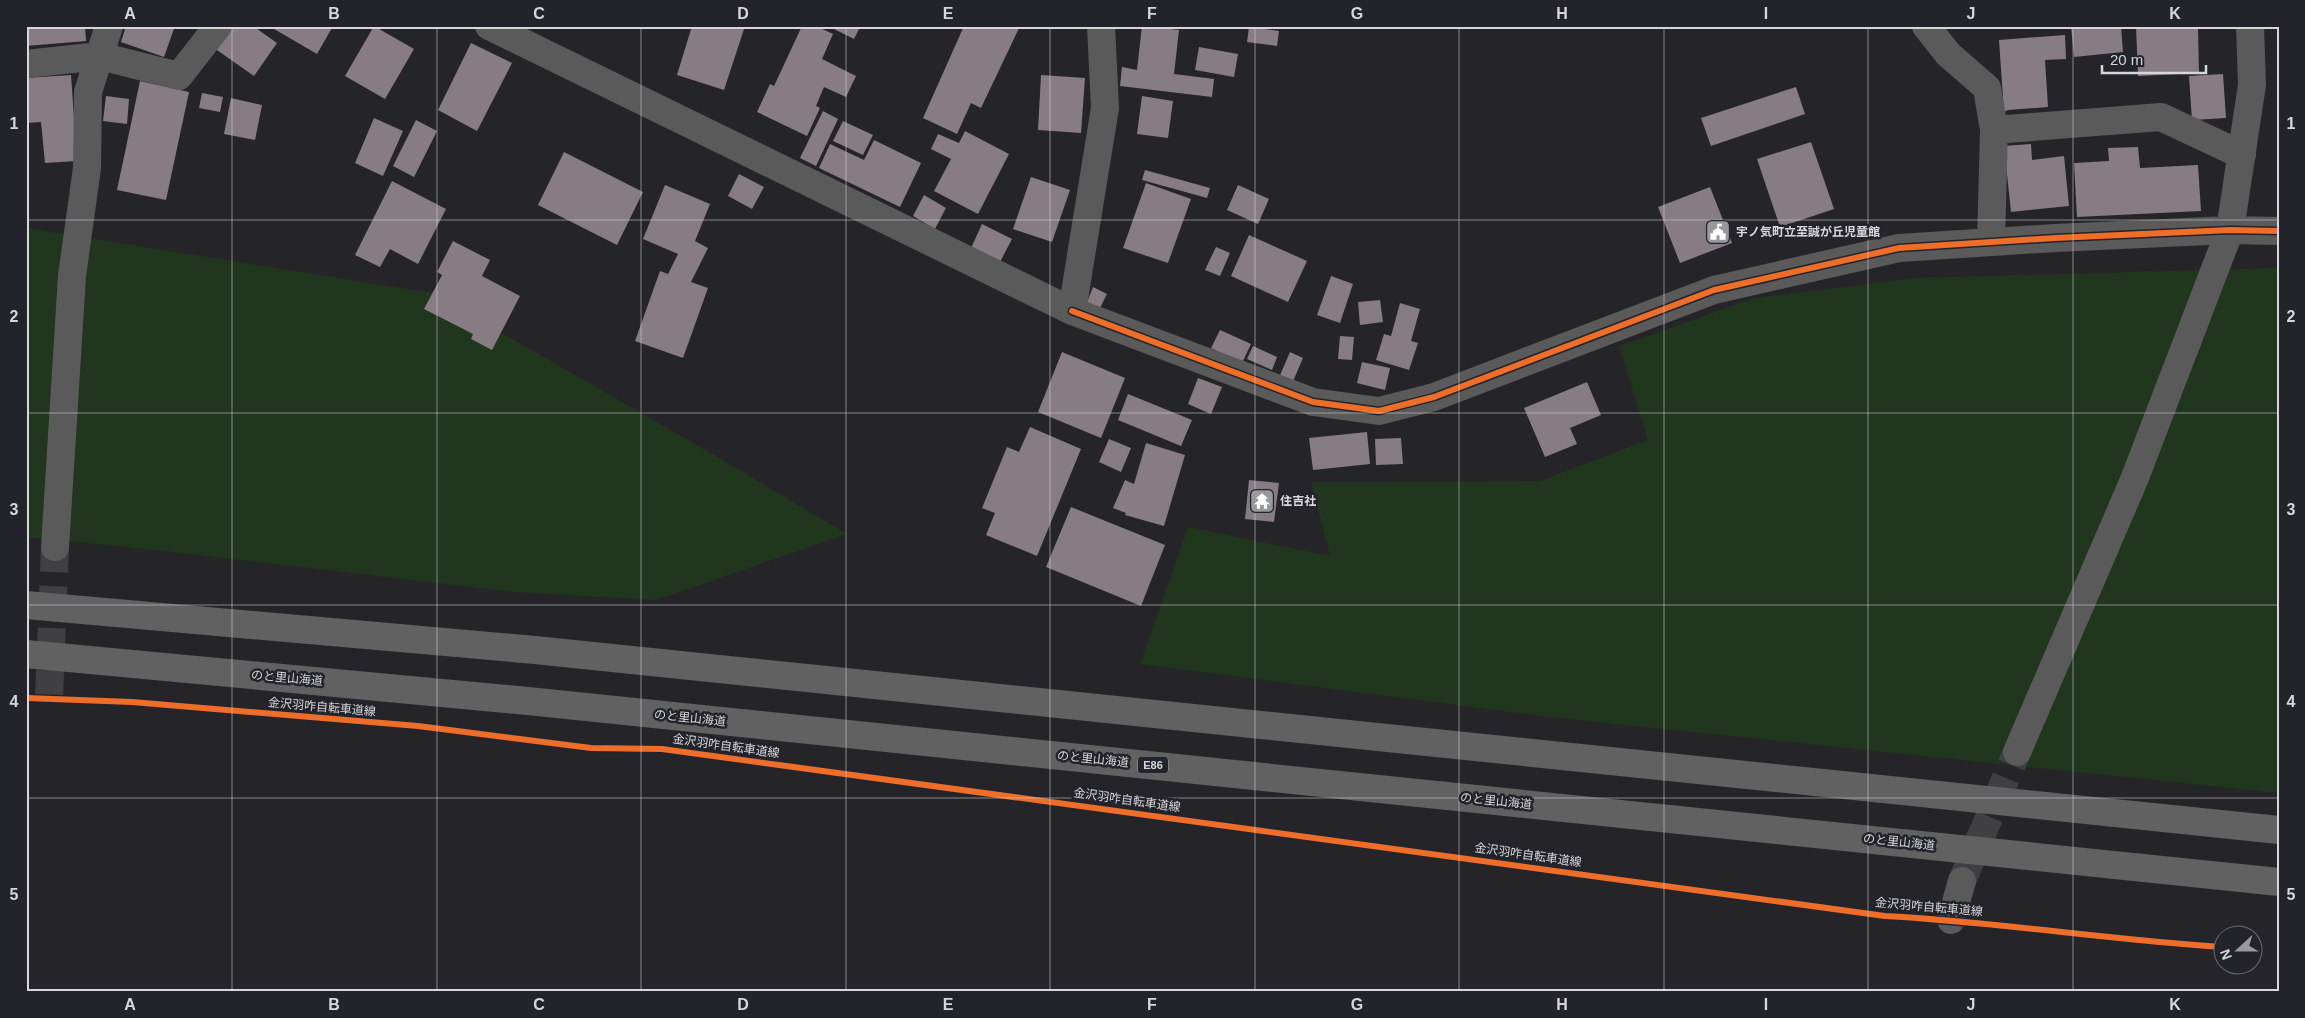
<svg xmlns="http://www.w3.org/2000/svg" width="2305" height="1018" font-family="Helvetica,'Noto Sans JP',sans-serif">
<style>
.green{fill:#20371e}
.building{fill:#877c84}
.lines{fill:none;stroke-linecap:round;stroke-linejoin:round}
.minor-tunnel{stroke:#404044;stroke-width:28;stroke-dasharray:28 14;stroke-linecap:butt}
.minor{stroke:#5a5a5a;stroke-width:28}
.highway{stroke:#626161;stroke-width:28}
.cycleway-casing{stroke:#23242b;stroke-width:9}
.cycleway{stroke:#ee6e29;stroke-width:6}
.grid{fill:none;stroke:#d6d6db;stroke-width:1;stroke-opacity:0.55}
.labels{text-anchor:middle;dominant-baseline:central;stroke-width:5;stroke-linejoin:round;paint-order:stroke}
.shield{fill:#23242b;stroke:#a0a1a6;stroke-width:1}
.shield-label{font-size:11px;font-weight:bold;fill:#d6d6db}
.poi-label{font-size:12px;font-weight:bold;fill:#d6d6db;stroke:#23242b;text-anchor:start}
.street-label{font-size:12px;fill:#d6d6db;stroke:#23242b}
.neatline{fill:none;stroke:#d6d6db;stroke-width:2}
.grid-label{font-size:16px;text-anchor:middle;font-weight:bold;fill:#d6d6db}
</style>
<rect width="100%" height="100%" fill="#252529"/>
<!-- green -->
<path class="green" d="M 26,228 L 432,293 L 716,456 L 847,534 L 656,600 L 515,592 L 147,549 L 26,537 Z
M 2279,268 L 2279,793 L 1549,717 L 1140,664 L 1188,527 L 1330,556 L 1311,482 L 1540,481 L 1648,440 L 1619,346 L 1755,298 L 1916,278 Z"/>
<!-- building -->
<path class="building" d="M 26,26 L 85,26 L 86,41 L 26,46 Z
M 126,26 L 175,26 L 164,57 L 121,42 Z
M 229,26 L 253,26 L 277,43 L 254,76 L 214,48 Z
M 269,26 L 333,26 L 317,54 Z
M 374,26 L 414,49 L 385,99 L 345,76 Z
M 692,26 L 745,26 L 724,90 L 677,75 Z
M 802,26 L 816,26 L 833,34 L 822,59 L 856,76 L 846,97 L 824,87 L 816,106 L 820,108 L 807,136 L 757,112 L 770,84 L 774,86 Z
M 828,26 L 853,26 L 859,29 L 854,39 Z
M 964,26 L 1020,26 L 981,108 L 971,103 L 957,134 L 923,118 Z
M 1142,26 L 1179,30 L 1174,74 L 1214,79 L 1212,97 L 1120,86 L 1122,67 L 1137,70 Z
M 2071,26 L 2121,26 L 2123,52 L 2074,57 Z
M 2136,26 L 2221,26 L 2221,28 L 2198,29 L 2199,73 L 2138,76 Z
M 1249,27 L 1279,31 L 1277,46 L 1247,42 Z
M 2065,35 L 2066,59 L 2045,60 L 2048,107 L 2008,110 L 2004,112 L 1999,40 Z
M 471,43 L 512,63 L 477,131 L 438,110 Z
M 1199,47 L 1238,54 L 1234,77 L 1195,70 Z
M 2223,74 L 2226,118 L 2192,120 L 2189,76 Z
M 71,75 L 77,161 L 45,163 L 41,122 L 26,123 L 26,78 Z
M 1041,75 L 1085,78 L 1081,133 L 1038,130 Z
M 140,81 L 189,92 L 166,200 L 117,190 Z
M 1796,87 L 1805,114 L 1711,146 L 1701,118 Z
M 202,93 L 223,97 L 220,112 L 199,108 Z
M 106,96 L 129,99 L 127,124 L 103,121 Z
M 1142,96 L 1173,101 L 1168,138 L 1137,134 Z
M 231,98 L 262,105 L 255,140 L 224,134 Z
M 823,111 L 838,119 L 816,166 L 800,158 Z
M 374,118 L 403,131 L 383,176 L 355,163 Z
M 416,120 L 437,131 L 414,177 L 393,166 Z
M 843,121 L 873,135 L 863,155 L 833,141 Z
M 965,131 L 1009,154 L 978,214 L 934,191 L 951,159 L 931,149 L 938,134 L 959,143 Z
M 874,140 L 921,163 L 900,207 L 819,168 L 830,144 L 864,160 Z
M 1811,142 L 1834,209 L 1780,227 L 1757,159 Z
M 2031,144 L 2032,160 L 2064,156 L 2069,206 L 2011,212 L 2004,146 Z
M 2138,147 L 2140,168 L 2198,165 L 2201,211 L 2077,217 L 2074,163 L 2109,161 L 2108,148 Z
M 564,152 L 643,192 L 617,245 L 538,205 Z
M 1145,170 L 1210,188 L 1207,198 L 1142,180 Z
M 739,174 L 764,187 L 752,209 L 728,196 Z
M 1031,177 L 1070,190 L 1052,242 L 1013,229 Z
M 392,181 L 446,209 L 418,264 L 390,249 L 380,267 L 355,255 Z
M 1146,183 L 1191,199 L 1168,263 L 1123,248 Z
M 665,185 L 710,204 L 695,241 L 708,248 L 691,282 L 708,288 L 683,358 L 635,341 L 660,271 L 668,274 L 678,254 L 643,239 Z
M 1238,185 L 1269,199 L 1258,224 L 1227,210 Z
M 1710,187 L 1732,243 L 1680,263 L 1658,207 Z
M 924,195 L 946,208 L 935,229 L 913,216 Z
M 982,224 L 1012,239 L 1000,262 L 971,248 Z
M 1249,235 L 1307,261 L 1288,302 L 1231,276 Z
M 453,241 L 490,260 L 482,276 L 520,296 L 492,350 L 471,339 L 473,334 L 424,309 L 442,275 L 437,272 Z
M 1216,247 L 1230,253 L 1220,276 L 1205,270 Z
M 1331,276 L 1353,284 L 1340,323 L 1317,315 Z
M 1093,287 L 1107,294 L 1100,308 L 1087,302 Z
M 1380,300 L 1383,322 L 1360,325 L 1358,302 Z
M 1400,303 L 1420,309 L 1411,341 L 1418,343 L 1409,370 L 1376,360 L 1384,334 L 1391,336 Z
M 1220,330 L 1251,344 L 1242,363 L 1211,348 Z
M 1340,336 L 1354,337 L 1352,360 L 1338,359 Z
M 1253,346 L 1277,357 L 1272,370 L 1247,359 Z
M 1062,352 L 1125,378 L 1101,438 L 1038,412 Z
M 1290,352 L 1303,358 L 1291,386 L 1278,380 Z
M 1362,362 L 1390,368 L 1385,390 L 1357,383 Z
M 1198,378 L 1222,387 L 1211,414 L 1188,404 Z
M 1587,382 L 1601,415 L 1570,428 L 1577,444 L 1545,457 L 1524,408 Z
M 1128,394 L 1192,420 L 1181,446 L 1118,420 Z
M 1030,427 L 1081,449 L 1037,556 L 986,535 L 995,513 L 982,508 L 1007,447 L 1019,452 Z
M 1367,432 L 1370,464 L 1313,470 L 1309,438 Z
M 1401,438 L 1403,464 L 1376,465 L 1375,439 Z
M 1109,439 L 1131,448 L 1121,472 L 1099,462 Z
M 1146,443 L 1185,455 L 1164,526 L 1125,515 L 1126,513 L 1113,508 L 1125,480 L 1134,484 Z
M 1249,480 L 1279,483 L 1274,522 L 1245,519 Z
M 1071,507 L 1165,545 L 1141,606 L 1046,567 Z"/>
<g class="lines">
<!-- minor-tunnel -->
<path class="minor-tunnel" d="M 49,698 L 55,547
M 1962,881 L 2017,752"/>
<!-- minor -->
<path class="minor" d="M 489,26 L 1072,311 L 1105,108 L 1101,26
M 1926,26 L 1948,54 L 1987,88 L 1994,130
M 26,64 L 100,56 L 179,76 L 218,26
M 1991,242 L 1994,130 L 2161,117 L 2242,155
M 1072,311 L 1313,402 L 1379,411 L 1434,397 L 1714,290 L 1899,248 L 2055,238 L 2230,230 L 2279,231
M 55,547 L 72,276 L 87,168 L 88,92 L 109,26
M 2017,752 L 2134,480 L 2230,230 L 2252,85 L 2250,26
M 1951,920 L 1962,881"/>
<!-- highway -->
<path class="highway" d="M 26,605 L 535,650 L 2279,830
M 26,654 L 528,701 L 2279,882"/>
<defs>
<path id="cycleway" d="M 1072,311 L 1313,402 L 1379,411 L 1434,397 L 1714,290 L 1899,248 L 2055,238 L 2230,230 L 2279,231
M 26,698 L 132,702 L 418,726 L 591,748 L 662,749 L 1885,916 C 1998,922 2110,940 2222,947"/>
</defs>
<!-- cycleway casing -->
<use href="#cycleway" class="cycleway-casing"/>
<!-- cycleway -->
<use href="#cycleway" class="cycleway"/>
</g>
<!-- grid -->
<path class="grid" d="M 232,26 L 232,992M 437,26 L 437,992M 641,26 L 641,992M 846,26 L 846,992M 1050,26 L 1050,992M 1255,26 L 1255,992M 1459,26 L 1459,992M 1664,26 L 1664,992M 1868,26 L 1868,992M 2073,26 L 2073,992M 26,220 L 2279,220M 26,413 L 2279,413M 26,605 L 2279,605M 26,798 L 2279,798"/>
<!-- icons -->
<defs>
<symbol id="civic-square" viewBox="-11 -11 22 22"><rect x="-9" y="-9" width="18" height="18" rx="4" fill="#98989d" stroke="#23242b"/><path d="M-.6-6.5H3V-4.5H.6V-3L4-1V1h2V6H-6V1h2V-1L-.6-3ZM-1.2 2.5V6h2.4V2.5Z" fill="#fff"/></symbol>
<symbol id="temple-square" viewBox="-11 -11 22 22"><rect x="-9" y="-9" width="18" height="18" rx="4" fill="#98989d" stroke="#23242b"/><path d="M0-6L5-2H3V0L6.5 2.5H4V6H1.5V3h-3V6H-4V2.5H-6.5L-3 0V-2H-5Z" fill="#fff"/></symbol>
</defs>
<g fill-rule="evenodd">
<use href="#civic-square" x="1704" y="218" width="28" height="28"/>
<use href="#temple-square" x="1248" y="487" width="28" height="28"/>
</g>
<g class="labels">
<!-- shield labels -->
<rect class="shield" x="1138" y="756.5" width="30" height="17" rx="4"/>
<g class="shield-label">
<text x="1153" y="765">E86</text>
</g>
<!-- poi labels -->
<g class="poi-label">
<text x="1736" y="232">宇ノ気町立至誠が丘児童館</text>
<text x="1280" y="501">住吉社</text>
</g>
<!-- street labels -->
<g class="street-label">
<text transform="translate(287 678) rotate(5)">のと里山海道</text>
<text transform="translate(322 707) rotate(5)">金沢羽咋自転車道線</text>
<text transform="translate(690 718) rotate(6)">のと里山海道</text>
<text transform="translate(726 746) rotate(8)">金沢羽咋自転車道線</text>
<text transform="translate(1093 759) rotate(6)">のと里山海道</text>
<text transform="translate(1127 800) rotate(8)">金沢羽咋自転車道線</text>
<text transform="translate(1496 801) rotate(6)">のと里山海道</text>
<text transform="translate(1899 842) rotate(6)">のと里山海道</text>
<text transform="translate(1528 855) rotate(8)">金沢羽咋自転車道線</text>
<text transform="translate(1929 907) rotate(5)">金沢羽咋自転車道線</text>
</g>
</g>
<!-- border -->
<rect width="2305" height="1018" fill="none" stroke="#23242b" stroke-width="55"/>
<!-- north arrow -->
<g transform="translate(2238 950) rotate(249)"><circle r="24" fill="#23242b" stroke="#6b6b71"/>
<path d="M0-4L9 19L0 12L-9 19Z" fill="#98989d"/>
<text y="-8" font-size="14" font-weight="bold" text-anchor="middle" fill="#d6d6db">N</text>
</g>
<!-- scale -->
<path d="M2102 65v8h104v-8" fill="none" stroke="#d6d6db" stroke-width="2.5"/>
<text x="2110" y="65" font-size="15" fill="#d6d6db" stroke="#23242b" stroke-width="4" paint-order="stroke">20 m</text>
<rect x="28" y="28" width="2250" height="962" class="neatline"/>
<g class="grid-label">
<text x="130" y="19">A</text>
<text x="334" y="19">B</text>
<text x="539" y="19">C</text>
<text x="743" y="19">D</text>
<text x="948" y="19">E</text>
<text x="1152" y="19">F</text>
<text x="1357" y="19">G</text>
<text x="1562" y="19">H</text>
<text x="1766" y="19">I</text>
<text x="1971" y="19">J</text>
<text x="2175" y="19">K</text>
<text x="14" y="129">1</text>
<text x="2291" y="129">1</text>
<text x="14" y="322">2</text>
<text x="2291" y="322">2</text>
<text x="14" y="515">3</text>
<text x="2291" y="515">3</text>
<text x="14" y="707">4</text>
<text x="2291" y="707">4</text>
<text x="14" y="900">5</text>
<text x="2291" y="900">5</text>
<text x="130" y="1010">A</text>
<text x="334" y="1010">B</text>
<text x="539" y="1010">C</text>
<text x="743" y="1010">D</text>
<text x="948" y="1010">E</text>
<text x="1152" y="1010">F</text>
<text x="1357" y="1010">G</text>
<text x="1562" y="1010">H</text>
<text x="1766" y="1010">I</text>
<text x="1971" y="1010">J</text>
<text x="2175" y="1010">K</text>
</g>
</svg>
